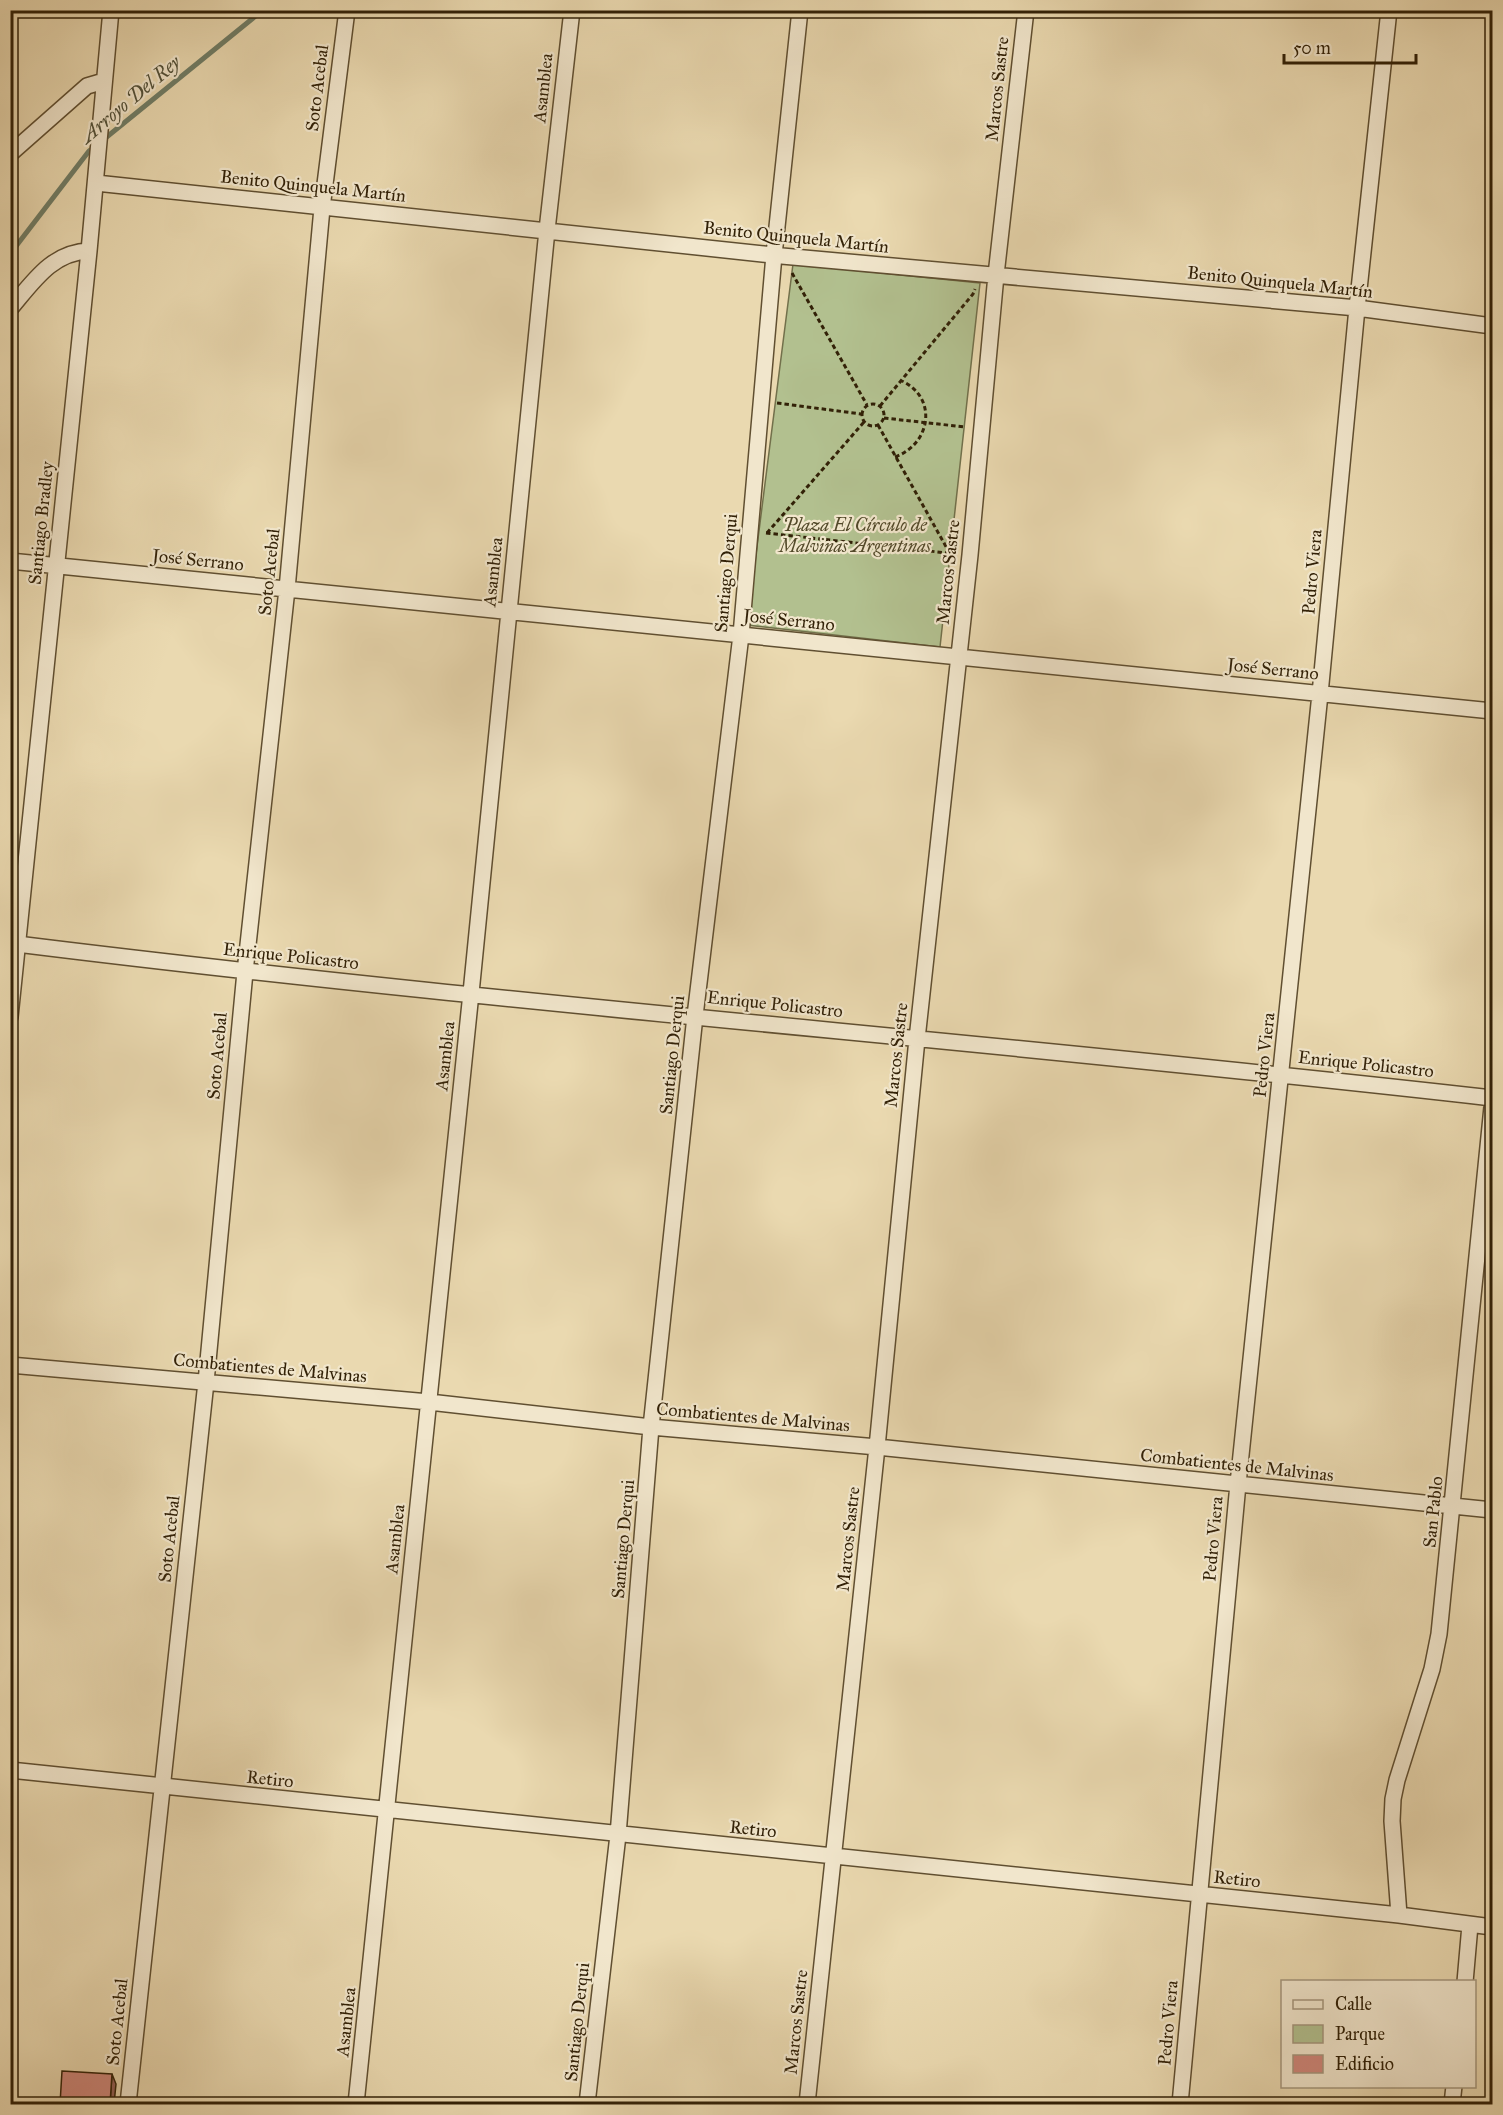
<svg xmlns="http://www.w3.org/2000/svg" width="1503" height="2115" font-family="'IM FELL Great Primer',serif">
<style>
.green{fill:#b2c08f;stroke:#72704b;stroke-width:1.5}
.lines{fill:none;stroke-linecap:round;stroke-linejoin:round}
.stream{stroke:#707d66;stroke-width:5}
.minor-casing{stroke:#604f31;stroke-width:18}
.path{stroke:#322107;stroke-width:3;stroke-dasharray:4.5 3;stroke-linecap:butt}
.minor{stroke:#f1e6cc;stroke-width:15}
.shaded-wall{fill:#915e56;stroke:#322107;stroke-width:1.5}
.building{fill:#cf877b;stroke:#322107;stroke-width:1.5}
.labels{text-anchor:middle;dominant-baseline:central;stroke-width:4.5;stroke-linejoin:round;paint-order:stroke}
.street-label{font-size:18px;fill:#322107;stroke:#f1e6cc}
.park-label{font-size:18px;font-style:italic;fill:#524929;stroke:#f1e6cc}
.water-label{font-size:20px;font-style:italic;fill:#514f37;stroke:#f1e6cc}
</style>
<rect width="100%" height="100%" fill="#ead9b0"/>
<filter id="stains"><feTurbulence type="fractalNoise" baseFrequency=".00333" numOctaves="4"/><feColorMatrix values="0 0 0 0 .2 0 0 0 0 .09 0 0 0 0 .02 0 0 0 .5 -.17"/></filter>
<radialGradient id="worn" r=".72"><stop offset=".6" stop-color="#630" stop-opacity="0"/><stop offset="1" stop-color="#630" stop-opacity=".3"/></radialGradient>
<!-- green -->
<path class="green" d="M 793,264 L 980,283 L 940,647 L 747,625 Z"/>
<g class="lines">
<!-- stream -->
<path class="stream" d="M 103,140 L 263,10
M 10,254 L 89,151 L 96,146"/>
<defs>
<path id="minor" d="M 10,154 L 87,86 L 104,81
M 96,183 L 782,256 L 1357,308 L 1492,326
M 10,309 C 33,282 52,252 89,251
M 10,561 L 1492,711
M 17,944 C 508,1005 1001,1042 1492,1098
M 10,1017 L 89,251 L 111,10
M 10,1365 L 429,1402 L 651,1427 L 877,1447 L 1492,1510
M 10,1770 L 1399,1915 L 1492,1927
M 1399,1915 L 1392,1821 L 1393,1799 L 1397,1780 L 1432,1669 L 1439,1634 L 1492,1107
M 1465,1982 L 1470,1925
M 128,2104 L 206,1382 L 245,972 L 287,589 L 322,208 L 347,10
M 356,2104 L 471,993 L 547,230 L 572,10
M 587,2104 L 618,1835 L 651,1427 L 695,1016 L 741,635 L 774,255 L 800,10
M 807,2104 L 877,1447 L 917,1039 L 970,555 L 996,275 L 1026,10
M 1180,2104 L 1238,1484 L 1320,694 L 1357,308 L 1389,10
M 1452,2104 L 1454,2086"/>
</defs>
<!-- minor casing -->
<use href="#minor" class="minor-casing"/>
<!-- path -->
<path class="path" d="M 792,273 L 867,405
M 777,403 L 861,414
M862 415a11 11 0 1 1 22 0a11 11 0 1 1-22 0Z
M 880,406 L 973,294 L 975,289
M 884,418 L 965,427
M 878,425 L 949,552
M 895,457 C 931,444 938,398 902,381
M 766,533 L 956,554
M 767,533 L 864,422"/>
<!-- minor -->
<use href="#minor" class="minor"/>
</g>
<!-- shaded-wall -->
<path class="shaded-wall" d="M 112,2074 L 116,2084 L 114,2104 L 110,2104 Z"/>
<!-- building -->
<path class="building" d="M 62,2071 L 112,2074 L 110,2104 L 60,2104 Z"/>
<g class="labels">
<!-- street labels -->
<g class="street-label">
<text transform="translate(317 88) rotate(-83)">Soto Acebal</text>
<text transform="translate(543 88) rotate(-84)">Asamblea</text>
<text transform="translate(997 89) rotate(-84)">Marcos Sastre</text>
<text transform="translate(313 186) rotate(6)">Benito Quinquela Martín</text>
<text transform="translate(796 237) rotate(6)">Benito Quinquela Martín</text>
<text transform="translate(1280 282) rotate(6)">Benito Quinquela Martín</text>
<text transform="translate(41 523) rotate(-84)">Santiago Bradley</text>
<text transform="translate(198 560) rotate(6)">José Serrano</text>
<text transform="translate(269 572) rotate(-84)">Soto Acebal</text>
<text transform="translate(493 572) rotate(-84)">Asamblea</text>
<text transform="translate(948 572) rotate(-84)">Marcos Sastre</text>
<text transform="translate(1312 572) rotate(-85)">Pedro Viera</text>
<text transform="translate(726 573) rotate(-85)">Santiago Derqui</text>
<text transform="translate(789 620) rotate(6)">José Serrano</text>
<text transform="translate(1273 669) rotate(6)">José Serrano</text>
<text transform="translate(291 956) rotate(6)">Enrique Policastro</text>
<text transform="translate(775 1004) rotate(6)">Enrique Policastro</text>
<text transform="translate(672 1055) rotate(-84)">Santiago Derqui</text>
<text transform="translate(896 1055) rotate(-84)">Marcos Sastre</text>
<text transform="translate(1264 1055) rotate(-84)">Pedro Viera</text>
<text transform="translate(217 1056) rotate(-85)">Soto Acebal</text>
<text transform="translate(445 1056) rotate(-84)">Asamblea</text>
<text transform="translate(1366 1064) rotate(6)">Enrique Policastro</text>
<text transform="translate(270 1368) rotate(5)">Combatientes de Malvinas</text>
<text transform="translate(753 1417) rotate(5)">Combatientes de Malvinas</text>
<text transform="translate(1237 1465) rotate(6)">Combatientes de Malvinas</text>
<text transform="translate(1433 1512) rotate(-84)">San Pablo</text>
<text transform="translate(169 1539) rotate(-84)">Soto Acebal</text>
<text transform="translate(395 1539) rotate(-84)">Asamblea</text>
<text transform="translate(623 1539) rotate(-85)">Santiago Derqui</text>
<text transform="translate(848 1539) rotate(-84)">Marcos Sastre</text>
<text transform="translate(1213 1539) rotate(-85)">Pedro Viera</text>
<text transform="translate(270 1779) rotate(6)">Retiro</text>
<text transform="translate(753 1829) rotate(6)">Retiro</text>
<text transform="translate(1237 1879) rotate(6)">Retiro</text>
<text transform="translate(117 2022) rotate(-84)">Soto Acebal</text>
<text transform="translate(346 2022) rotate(-84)">Asamblea</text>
<text transform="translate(577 2022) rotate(-84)">Santiago Derqui</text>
<text transform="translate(796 2022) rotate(-84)">Marcos Sastre</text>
<text transform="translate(1168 2023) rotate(-85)">Pedro Viera</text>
</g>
<!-- park labels -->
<g class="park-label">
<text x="855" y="525">Plaza El Círculo de<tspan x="855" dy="21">Malvinas Argentinas</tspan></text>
</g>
<!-- water labels -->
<g class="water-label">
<text transform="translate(130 99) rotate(-40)">Arroyo Del Rey</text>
</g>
</g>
<!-- margin -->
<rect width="1503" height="2115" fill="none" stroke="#ead9b0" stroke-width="36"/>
<rect x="12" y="12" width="1479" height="2091" fill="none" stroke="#322107" stroke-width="3"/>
<rect x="18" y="18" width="1467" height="2079" fill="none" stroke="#322107" stroke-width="1.5"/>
<!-- legend -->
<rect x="1281" y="1980" width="195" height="108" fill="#f1e6cc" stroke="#a5977d" stroke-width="1.5"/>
<rect x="1293" y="2000" width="30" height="9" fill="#f1e6cc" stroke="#a5977d" stroke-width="1.5"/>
<text x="1335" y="2010" font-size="18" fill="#322107">Calle</text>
<rect x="1293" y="2025" width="30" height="18" fill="#b2c08f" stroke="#a5977d" stroke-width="1.5"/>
<text x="1335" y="2040" font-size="18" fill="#322107">Parque</text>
<rect x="1293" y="2055" width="30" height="18" fill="#cf877b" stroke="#a5977d" stroke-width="1.5"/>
<text x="1335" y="2070" font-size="18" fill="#322107">Edificio</text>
<!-- scale -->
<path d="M1284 54v9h132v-9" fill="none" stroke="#322107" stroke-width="3"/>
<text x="1293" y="54" font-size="18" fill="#322107" stroke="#f1e6cc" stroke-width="4.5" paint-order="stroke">50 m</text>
<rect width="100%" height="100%" filter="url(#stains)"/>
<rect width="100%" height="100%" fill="url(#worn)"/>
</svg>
